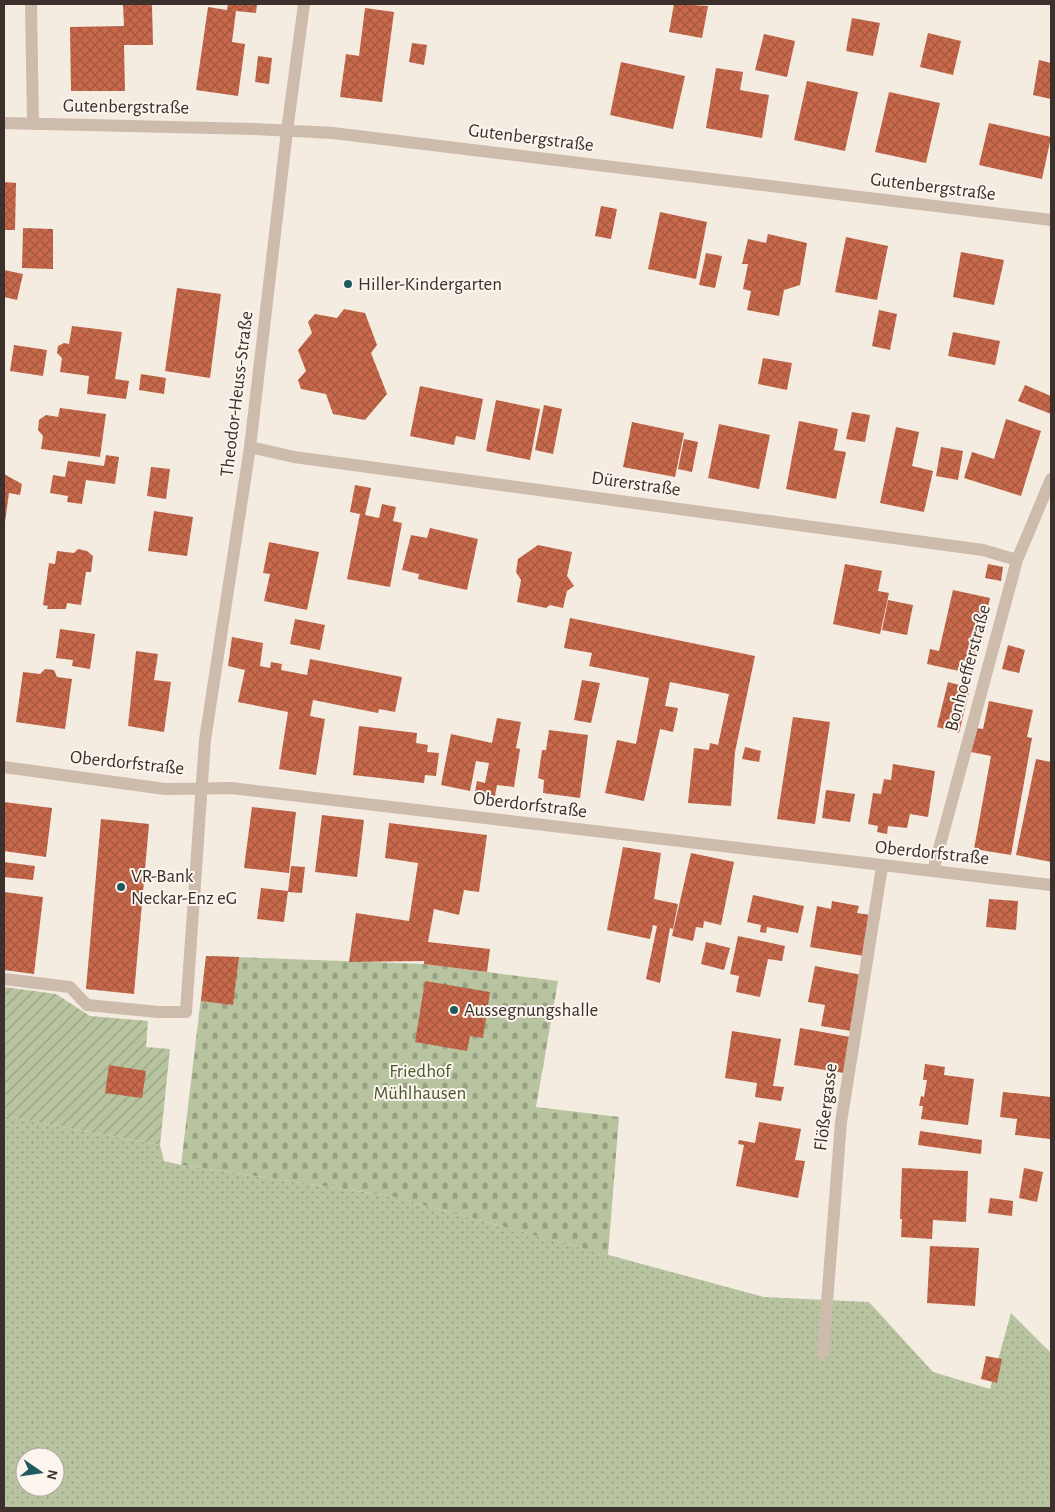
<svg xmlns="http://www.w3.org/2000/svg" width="1055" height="1512" font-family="'Alegreya Sans',sans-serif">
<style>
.grass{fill:url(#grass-dots);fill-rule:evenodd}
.cemetery{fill:url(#cemetery-stones)}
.garden{fill:url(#garden-furrows)}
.building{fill:url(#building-cross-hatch)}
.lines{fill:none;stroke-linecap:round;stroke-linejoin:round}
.lane{stroke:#cdbbac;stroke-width:12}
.street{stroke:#cdbbac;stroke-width:12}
.poi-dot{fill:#1f5a5e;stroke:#fbf5ee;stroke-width:2}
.labels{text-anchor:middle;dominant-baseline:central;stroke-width:4;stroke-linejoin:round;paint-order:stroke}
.street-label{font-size:19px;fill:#3b302b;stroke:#fbf5ee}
.poi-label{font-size:19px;fill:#3b302b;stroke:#fbf5ee;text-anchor:start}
.park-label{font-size:19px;fill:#4a5a2e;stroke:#fbf5ee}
</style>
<defs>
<pattern id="grass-dots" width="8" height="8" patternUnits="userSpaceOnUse" patternTransform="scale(1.25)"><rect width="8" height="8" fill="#b8c4a0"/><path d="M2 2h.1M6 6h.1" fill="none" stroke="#97a083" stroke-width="1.8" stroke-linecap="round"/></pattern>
<pattern id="cemetery-stones" width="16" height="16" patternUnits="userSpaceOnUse" patternTransform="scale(1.25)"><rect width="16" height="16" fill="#b8c4a0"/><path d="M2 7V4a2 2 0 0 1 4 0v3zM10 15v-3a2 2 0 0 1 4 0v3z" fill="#97a083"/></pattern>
<pattern id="garden-furrows" width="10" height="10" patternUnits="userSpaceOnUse" patternTransform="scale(1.25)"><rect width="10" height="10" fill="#b8c4a0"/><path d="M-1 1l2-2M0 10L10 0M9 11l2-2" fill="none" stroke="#97a083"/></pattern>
<pattern id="building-cross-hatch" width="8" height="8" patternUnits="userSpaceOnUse" patternTransform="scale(1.25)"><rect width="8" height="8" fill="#c8694b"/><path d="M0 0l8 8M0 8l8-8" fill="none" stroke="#a4573f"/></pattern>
</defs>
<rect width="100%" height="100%" fill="#f4ebe1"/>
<!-- grass -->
<path class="grass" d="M 4,1116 L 160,1145 L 164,1161 L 181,1165 L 390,1196 L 764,1297 L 869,1302 L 933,1372 L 990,1389 L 1011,1313 L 1051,1353 L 1051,1508 L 4,1508 ZM 25,1457 L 55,1457 L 55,1487 L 25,1487 Z"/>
<!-- cemetery -->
<path class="cemetery" d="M 206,956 L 424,964 L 558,981 L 536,1107 L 619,1117 L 608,1255 L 390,1196 L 181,1165 Z"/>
<!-- garden -->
<path class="garden" d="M 4,987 L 56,994 L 90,1016 L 148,1021 L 146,1047 L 170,1049 L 160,1145 L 4,1116 Z"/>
<!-- building -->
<path class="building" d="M 228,4 L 257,4 L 256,13 L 236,11 L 232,42 L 245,44 L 238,96 L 196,90 L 208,7 L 227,10 Z
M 674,4 L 708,6 L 702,38 L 669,32 Z
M 123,5 L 152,5 L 153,45 L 124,45 L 125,91 L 71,91 L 70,27 L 124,26 Z
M 365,8 L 394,12 L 382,102 L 340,97 L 346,54 L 359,56 Z
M 852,18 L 880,23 L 873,56 L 846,51 Z
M 928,33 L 961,41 L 953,75 L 920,67 Z
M 764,34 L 795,41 L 787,77 L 755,70 Z
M 412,43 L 427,45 L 424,65 L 409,62 Z
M 258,56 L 272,58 L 269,84 L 255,82 Z
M 1039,60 L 1051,63 L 1051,99 L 1033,95 Z
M 621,62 L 685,76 L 673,129 L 610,115 Z
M 716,68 L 743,72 L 740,90 L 769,95 L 762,138 L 706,128 Z
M 807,81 L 858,92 L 845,151 L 794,140 Z
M 889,92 L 940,103 L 926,163 L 875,152 Z
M 989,123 L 1051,137 L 1042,179 L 979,165 Z
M 4,182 L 16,183 L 15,230 L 4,230 Z
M 601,206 L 617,209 L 611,239 L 595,236 Z
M 660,212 L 707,222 L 696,279 L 648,269 Z
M 23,228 L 53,229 L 53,269 L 22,268 Z
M 768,234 L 807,243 L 800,285 L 784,290 L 779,316 L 747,310 L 751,291 L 743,289 L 748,264 L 742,264 L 748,239 L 766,243 Z
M 846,237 L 888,246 L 877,300 L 835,292 Z
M 961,252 L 1004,260 L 994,305 L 953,297 Z
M 706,253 L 722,256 L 715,288 L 699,285 Z
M 4,270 L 23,274 L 17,300 L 4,297 Z
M 177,288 L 221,294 L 210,378 L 165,371 Z
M 344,309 L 365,313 L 377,345 L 371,353 L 387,394 L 365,420 L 333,414 L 326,394 L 301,389 L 298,380 L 306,371 L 298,350 L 312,333 L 308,322 L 315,314 L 337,318 Z
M 879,310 L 897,314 L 890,350 L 872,346 Z
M 72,326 L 122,332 L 115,379 L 129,381 L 126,399 L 87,394 L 89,376 L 60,372 L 62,358 L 57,353 L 58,346 L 64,343 L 69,344 Z
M 953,332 L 1000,341 L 995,365 L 948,356 Z
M 14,345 L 47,350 L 43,376 L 10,371 Z
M 763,358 L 792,363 L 787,390 L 758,384 Z
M 141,374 L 166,378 L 164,394 L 139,390 Z
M 1025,385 L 1051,396 L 1051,414 L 1018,401 Z
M 420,386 L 483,399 L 475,440 L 456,436 L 454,445 L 410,436 Z
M 496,400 L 540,409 L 530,460 L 486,451 Z
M 544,405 L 562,409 L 553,454 L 535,450 Z
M 60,408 L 106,414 L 100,457 L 41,449 L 43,436 L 38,430 L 39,420 L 46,415 L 58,417 Z
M 852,412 L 870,415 L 865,442 L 846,439 Z
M 1006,419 L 1041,431 L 1021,496 L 964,478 L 972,452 L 994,459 Z
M 799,421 L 838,429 L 834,450 L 846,452 L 836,499 L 786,489 Z
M 632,422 L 684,433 L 675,477 L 623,467 Z
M 719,424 L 770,435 L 759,489 L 708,478 Z
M 896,427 L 919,432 L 912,466 L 933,471 L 924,512 L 880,503 Z
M 684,439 L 698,442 L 692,472 L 678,469 Z
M 941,447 L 963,451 L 958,480 L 936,476 Z
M 106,455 L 119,457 L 115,484 L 86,480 L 82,504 L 67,502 L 68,496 L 50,493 L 53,475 L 65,477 L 68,461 L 104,466 Z
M 151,467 L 170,469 L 166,499 L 147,496 Z
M 4,474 L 22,484 L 20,495 L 9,493 L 5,522 Z
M 355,485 L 371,488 L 365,515 L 379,518 L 382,504 L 396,507 L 393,521 L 402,523 L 390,587 L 347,579 L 360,514 L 350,512 Z
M 154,511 L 193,517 L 187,556 L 148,551 Z
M 430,528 L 478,539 L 467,590 L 418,579 L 419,574 L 402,570 L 411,535 L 427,538 Z
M 269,542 L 319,552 L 307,610 L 264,601 L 270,574 L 263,573 Z
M 538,545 L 572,552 L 567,576 L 574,586 L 567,591 L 563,608 L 550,605 L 546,608 L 517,602 L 521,580 L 516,572 L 518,559 Z
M 78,549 L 87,551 L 93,556 L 91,572 L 86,572 L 81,605 L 67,603 L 66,609 L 47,609 L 48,606 L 43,605 L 49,563 L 55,564 L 57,551 L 74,553 Z
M 845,564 L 882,571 L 878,591 L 889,593 L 880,634 L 833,624 Z
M 988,564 L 1003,567 L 1001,581 L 985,578 Z
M 953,590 L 990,598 L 973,674 L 927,664 L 930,649 L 939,651 Z
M 888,600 L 913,605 L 907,635 L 882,630 Z
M 570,618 L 755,656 L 735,752 L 731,806 L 688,803 L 694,748 L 709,750 L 710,743 L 718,745 L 729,694 L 670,682 L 665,706 L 678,708 L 673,732 L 660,729 L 644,801 L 605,793 L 617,740 L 636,744 L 649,678 L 589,666 L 592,653 L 564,648 Z
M 295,619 L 325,625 L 320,650 L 290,644 Z
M 60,629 L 95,634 L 90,669 L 72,666 L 73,660 L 56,658 Z
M 232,637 L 263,643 L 260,666 L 270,668 L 271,662 L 282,664 L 281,670 L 307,675 L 310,659 L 402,677 L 395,712 L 379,709 L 378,713 L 313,700 L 310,716 L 325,719 L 316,775 L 279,769 L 288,712 L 238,702 L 245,670 L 228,666 Z
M 1008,645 L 1025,650 L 1019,673 L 1002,669 Z
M 136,651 L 158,654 L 154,680 L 171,682 L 164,732 L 128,726 Z
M 45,669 L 54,670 L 57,677 L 72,679 L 65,729 L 16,722 L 23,672 L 40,674 Z
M 582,680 L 600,683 L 591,723 L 574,720 Z
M 948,682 L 970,688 L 959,733 L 937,727 Z
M 989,701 L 1033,710 L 1027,737 L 1032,738 L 1011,855 L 974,849 L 991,756 L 971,752 L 976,728 L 983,729 Z
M 793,717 L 830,722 L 815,824 L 777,819 Z
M 497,718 L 521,722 L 516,748 L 520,749 L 514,787 L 497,785 L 495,796 L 475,792 L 477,781 L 485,783 L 489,763 L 476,761 L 470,791 L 441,785 L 451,734 L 492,743 Z
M 359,726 L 417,733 L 416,743 L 428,745 L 427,752 L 439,753 L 436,776 L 425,775 L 424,783 L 353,775 Z
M 549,730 L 588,735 L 580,798 L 543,793 L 544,780 L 538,778 L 542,750 L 546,750 Z
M 745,747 L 761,751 L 759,762 L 742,759 Z
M 1036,759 L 1051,762 L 1051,862 L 1016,855 Z
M 893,764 L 935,771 L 928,817 L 910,814 L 907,828 L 888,826 L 887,834 L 877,832 L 878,826 L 868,824 L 873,793 L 881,794 L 884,779 L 891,780 Z
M 826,790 L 855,794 L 850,822 L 822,818 Z
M 4,802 L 52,808 L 46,857 L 4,851 Z
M 252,807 L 296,812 L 289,873 L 244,868 Z
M 322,815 L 364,820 L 357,877 L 315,872 Z
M 101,819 L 149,824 L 134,994 L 86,989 Z
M 389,823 L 487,835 L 479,892 L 464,890 L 459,915 L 434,909 L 428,942 L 490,949 L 487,972 L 424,964 L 424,961 L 349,962 L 356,913 L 409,921 L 418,863 L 385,858 Z
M 623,847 L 661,853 L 654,899 L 678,904 L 673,929 L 670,928 L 660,983 L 646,979 L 657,926 L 653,925 L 650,939 L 607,930 Z
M 691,853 L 734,862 L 721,925 L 704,921 L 703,928 L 696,927 L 693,941 L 672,936 Z
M 4,862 L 35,866 L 33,880 L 4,877 Z
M 291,866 L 305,867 L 302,893 L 288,892 Z
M 261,888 L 288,891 L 284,922 L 257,919 Z
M 4,892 L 43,897 L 34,974 L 4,970 Z
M 753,895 L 804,906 L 798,933 L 767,927 L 766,933 L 760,932 L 761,925 L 747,922 Z
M 989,899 L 1018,901 L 1016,930 L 986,927 Z
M 832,901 L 859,906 L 857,913 L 871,915 L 864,956 L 810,947 L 817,906 L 831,909 Z
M 738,936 L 785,946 L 782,961 L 768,959 L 760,997 L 736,992 L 739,976 L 730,974 Z
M 706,942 L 730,948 L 724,970 L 701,964 Z
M 206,956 L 239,957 L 233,1005 L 201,1001 Z
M 815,966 L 862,975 L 851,1031 L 821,1026 L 825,1005 L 808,1002 Z
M 425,981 L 490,992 L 483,1038 L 470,1036 L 467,1051 L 415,1042 Z
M 800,1028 L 850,1037 L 844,1073 L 794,1065 Z
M 732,1031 L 781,1039 L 773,1086 L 784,1087 L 781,1101 L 755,1097 L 757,1083 L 725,1078 Z
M 925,1064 L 945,1067 L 944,1075 L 974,1079 L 968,1125 L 921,1119 L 923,1106 L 919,1106 L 921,1096 L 924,1097 L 927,1080 L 923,1080 Z
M 109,1065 L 146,1071 L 142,1098 L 105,1093 Z
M 1003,1092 L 1051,1097 L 1050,1139 L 1015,1135 L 1017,1119 L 1000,1117 Z
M 759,1122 L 801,1129 L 795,1160 L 805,1161 L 798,1198 L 736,1186 L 744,1145 L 738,1144 L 739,1140 L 755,1143 Z
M 920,1131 L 982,1140 L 981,1154 L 918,1145 Z
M 902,1168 L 968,1171 L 966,1222 L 933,1220 L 932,1239 L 901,1237 L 902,1219 L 900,1219 Z
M 1024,1168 L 1043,1172 L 1037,1202 L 1019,1198 Z
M 990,1198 L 1013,1201 L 1012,1216 L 988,1213 Z
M 930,1246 L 979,1248 L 975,1306 L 927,1303 Z
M 986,1356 L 1002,1359 L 997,1383 L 981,1379 Z"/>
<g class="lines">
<!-- lane -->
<path class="lane" d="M 31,4 L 33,124"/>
<!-- street -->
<path class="street" d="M 4,123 L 254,129 L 333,133 L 1051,220
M 250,447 L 294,457 L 983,550 L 1017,560
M 4,767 L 165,789 L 231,788 L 1051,885
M 933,871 L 1017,560 L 1051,479
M 4,979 L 70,987 L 87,1005 L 158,1012 L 186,1012 L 205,740 L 250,447 L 287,131 L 304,4
M 823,1354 L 841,1122 L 882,867"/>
</g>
<!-- markers -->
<g class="poi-dot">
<circle cx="348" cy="284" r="5"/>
<circle cx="121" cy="887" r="5"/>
<circle cx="454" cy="1010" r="5"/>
</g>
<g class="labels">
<!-- street labels -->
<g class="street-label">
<text transform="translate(126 107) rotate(1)">Gutenbergstraße</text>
<text transform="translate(531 138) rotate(7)">Gutenbergstraße</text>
<text transform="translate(933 187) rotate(7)">Gutenbergstraße</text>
<text transform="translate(237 394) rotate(-83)">Theodor-Heuss-Straße</text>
<text transform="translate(636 484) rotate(8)">Dürerstraße</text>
<text transform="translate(968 668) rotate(-75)">Bonhoefferstraße</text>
<text transform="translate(127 763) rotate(6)">Oberdorfstraße</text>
<text transform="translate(530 805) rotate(7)">Oberdorfstraße</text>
<text transform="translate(932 853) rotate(6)">Oberdorfstraße</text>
<text transform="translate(826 1107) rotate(-83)">Flößergasse</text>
</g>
<!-- poi labels -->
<g class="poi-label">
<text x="358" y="284">Hiller-Kindergarten</text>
<text x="131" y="876">VR-Bank<tspan x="131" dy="22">Neckar-Enz eG</tspan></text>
<text x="464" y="1010">Aussegnungshalle</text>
</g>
<!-- park labels -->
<g class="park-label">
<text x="420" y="1071">Friedhof<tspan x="420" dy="22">Mühlhausen</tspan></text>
</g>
</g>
<!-- border -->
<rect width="1055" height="1512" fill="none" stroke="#3b302b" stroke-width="10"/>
<!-- north arrow -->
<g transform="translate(40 1472) rotate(103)"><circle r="24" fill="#fbf5ee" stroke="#aea6a0"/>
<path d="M0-4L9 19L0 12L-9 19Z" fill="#1f5a5e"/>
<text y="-8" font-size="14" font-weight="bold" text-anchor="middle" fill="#3b302b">N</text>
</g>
</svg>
